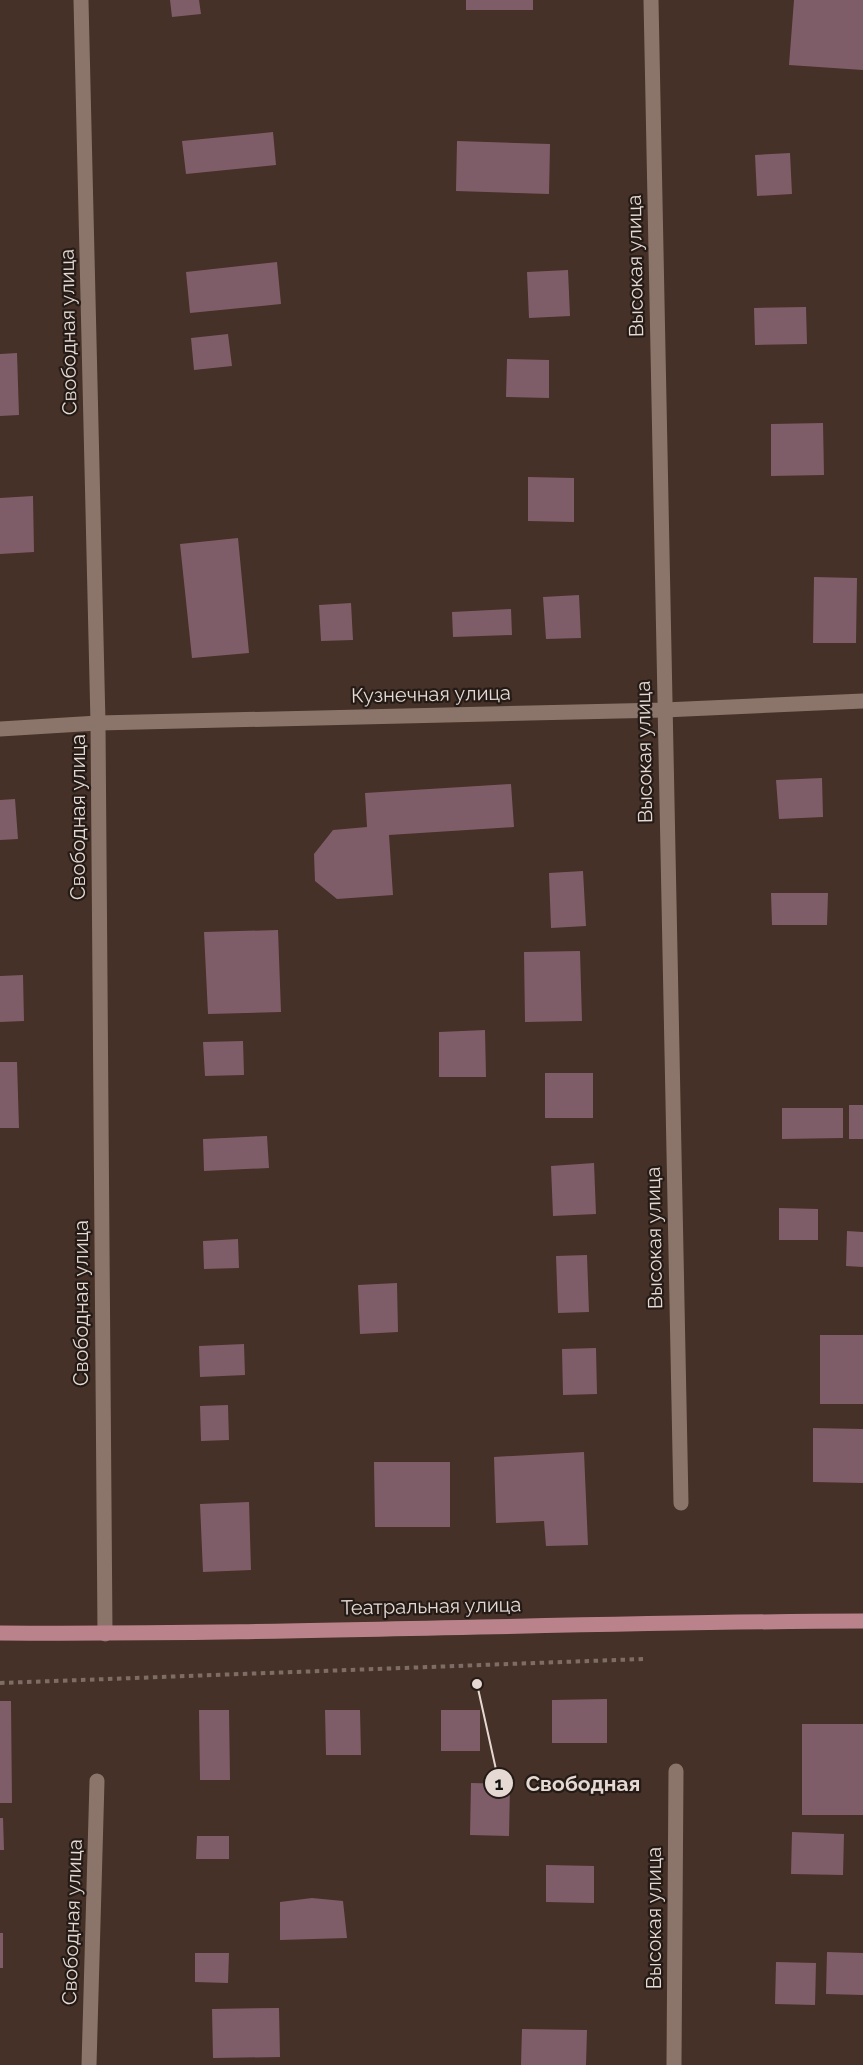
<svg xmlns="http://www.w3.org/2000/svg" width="863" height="2065" font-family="Raleway,sans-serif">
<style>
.building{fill:#7e5d68}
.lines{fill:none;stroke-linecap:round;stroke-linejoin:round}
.path{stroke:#7f6d65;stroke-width:4;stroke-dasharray:4.5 4.5;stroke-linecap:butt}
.minor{stroke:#8b756a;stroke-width:15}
.tertiary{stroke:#8b756a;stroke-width:15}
.primary{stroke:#ba838c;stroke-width:15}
.labels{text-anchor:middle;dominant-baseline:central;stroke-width:4.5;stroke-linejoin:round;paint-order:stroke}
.street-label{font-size:20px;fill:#e6d9d3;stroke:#241b17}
.leader{fill:none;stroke:#e6d9d3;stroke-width:2}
.callout-dot{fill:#e6d9d3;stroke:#241b17;stroke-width:2}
.mark-label{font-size:18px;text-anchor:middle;font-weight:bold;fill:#111}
.callout-label{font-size:21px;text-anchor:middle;font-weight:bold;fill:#e6d9d3;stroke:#241b17;stroke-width:4.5;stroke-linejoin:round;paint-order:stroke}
</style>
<rect width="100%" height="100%" fill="#453127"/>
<!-- building -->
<path class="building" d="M 170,0 L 199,0 L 201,14 L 172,17 Z
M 466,0 L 533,0 L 533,10 L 466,10 Z
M 794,0 L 863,0 L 863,70 L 789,65 Z
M 273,132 L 276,165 L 186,174 L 182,141 Z
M 457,141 L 550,144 L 549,194 L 456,191 Z
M 790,153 L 792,194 L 757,196 L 755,155 Z
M 277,262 L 281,304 L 190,313 L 186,272 Z
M 568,270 L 570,316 L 529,318 L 527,272 Z
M 806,307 L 807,344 L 755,345 L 754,308 Z
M 228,334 L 232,366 L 194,370 L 191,338 Z
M 17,353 L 19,415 L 0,416 L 0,354 Z
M 507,359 L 549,360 L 549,398 L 506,397 Z
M 823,423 L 824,475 L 771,476 L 771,424 Z
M 528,477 L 574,478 L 574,522 L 528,521 Z
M 33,496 L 34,552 L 0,554 L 0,498 Z
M 238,538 L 249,653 L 192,658 L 180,544 Z
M 814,577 L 857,578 L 856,643 L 813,643 Z
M 579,595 L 581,638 L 546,639 L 543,597 Z
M 351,603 L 353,640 L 321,641 L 319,605 Z
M 511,609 L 512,635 L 453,637 L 452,612 Z
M 822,778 L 823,817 L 779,819 L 776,780 Z
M 511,784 L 514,827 L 389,835 L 393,895 L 337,899 L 315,881 L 314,854 L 333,830 L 367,827 L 365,793 Z
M 15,799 L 18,839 L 0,840 L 0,800 Z
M 583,871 L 586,926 L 551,928 L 549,873 Z
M 771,893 L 828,893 L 827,925 L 772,925 Z
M 278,930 L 281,1012 L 208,1014 L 204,932 Z
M 580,951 L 582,1021 L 525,1022 L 524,952 Z
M 23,975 L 24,1021 L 0,1022 L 0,976 Z
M 485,1030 L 486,1077 L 439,1077 L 439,1032 Z
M 243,1041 L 244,1075 L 205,1076 L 203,1042 Z
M 0,1062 L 17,1062 L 19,1128 L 0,1128 Z
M 545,1073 L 593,1073 L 593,1118 L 545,1118 Z
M 849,1105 L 863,1105 L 863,1139 L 849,1139 Z
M 782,1108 L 843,1108 L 843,1138 L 782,1139 Z
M 267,1136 L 269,1168 L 204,1171 L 203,1139 Z
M 594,1163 L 596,1214 L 553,1216 L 551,1166 Z
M 779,1208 L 818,1209 L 818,1240 L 779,1240 Z
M 847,1231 L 863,1232 L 863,1267 L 846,1266 Z
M 238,1239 L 239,1268 L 204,1269 L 203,1241 Z
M 587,1255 L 589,1312 L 558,1313 L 556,1256 Z
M 397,1283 L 398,1332 L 360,1334 L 358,1285 Z
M 820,1335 L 863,1335 L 863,1404 L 820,1404 Z
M 244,1344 L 245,1375 L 200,1377 L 199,1346 Z
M 596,1348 L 597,1394 L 563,1395 L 562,1349 Z
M 228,1405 L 229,1440 L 201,1441 L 200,1406 Z
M 813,1428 L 863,1429 L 863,1483 L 813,1482 Z
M 584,1452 L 588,1545 L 546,1546 L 544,1521 L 496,1523 L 494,1457 Z
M 374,1462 L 450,1462 L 450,1527 L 375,1527 Z
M 249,1502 L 251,1570 L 203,1572 L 200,1504 Z
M 607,1699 L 607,1743 L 552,1743 L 552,1700 Z
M 0,1701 L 11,1701 L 12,1803 L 0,1803 Z
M 199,1710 L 229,1710 L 230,1780 L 200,1780 Z
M 325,1710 L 360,1710 L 361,1755 L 326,1755 Z
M 441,1710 L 480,1710 L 480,1751 L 441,1751 Z
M 802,1724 L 863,1724 L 863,1815 L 802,1815 Z
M 471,1783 L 510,1784 L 509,1836 L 470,1835 Z
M 0,1818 L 3,1818 L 4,1850 L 0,1850 Z
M 792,1832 L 844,1834 L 843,1875 L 791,1874 Z
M 197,1836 L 229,1836 L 229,1859 L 196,1859 Z
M 546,1865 L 594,1866 L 594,1903 L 546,1902 Z
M 312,1898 L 343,1901 L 347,1938 L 280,1940 L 280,1902 Z
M 0,1933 L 3,1933 L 3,1968 L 0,1968 Z
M 827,1952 L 863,1953 L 863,1995 L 826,1994 Z
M 195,1953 L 229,1953 L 228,1983 L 195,1982 Z
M 776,1962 L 816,1963 L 815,2005 L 775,2004 Z
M 279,2008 L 280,2057 L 213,2058 L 212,2009 Z
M 522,2029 L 587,2030 L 586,2065 L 521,2065 Z"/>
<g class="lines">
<!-- path -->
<path class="path" d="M 0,1683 L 643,1659"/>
<!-- minor -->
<path class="minor" d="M 81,0 L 98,723 L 105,1634
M 651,0 L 681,1503
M 89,2065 L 97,1781
M 674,2065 L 676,1771"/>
<!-- tertiary -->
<path class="tertiary" d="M 0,729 L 98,723 L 664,710 L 863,701"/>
<!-- primary -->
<path class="primary" d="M 0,1633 C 288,1635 575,1622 863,1621"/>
</g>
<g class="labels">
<!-- street labels -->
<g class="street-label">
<text transform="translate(635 266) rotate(-91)">Высокая улица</text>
<text transform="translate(68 332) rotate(-91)">Свободная улица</text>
<text transform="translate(431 694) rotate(-1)">Кузнечная улица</text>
<text transform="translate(644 752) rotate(-91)">Высокая улица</text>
<text transform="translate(78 817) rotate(-90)">Свободная улица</text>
<text transform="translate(654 1238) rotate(-91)">Высокая улица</text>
<text transform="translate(81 1303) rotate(-90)">Свободная улица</text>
<text transform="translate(431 1606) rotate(-1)">Театральная улица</text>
<text transform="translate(654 1918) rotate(-90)">Высокая улица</text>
<text transform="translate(72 1922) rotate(-88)">Свободная улица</text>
</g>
</g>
<!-- callouts -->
<path class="leader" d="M477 1684L499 1783"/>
<g class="callout-dot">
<circle cx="477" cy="1684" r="6"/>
<circle cx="499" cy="1783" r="15"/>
</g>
<g class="mark-label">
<text x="499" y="1790">1</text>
</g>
<g class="callout-label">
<text x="583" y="1791">Свободная</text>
</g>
</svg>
